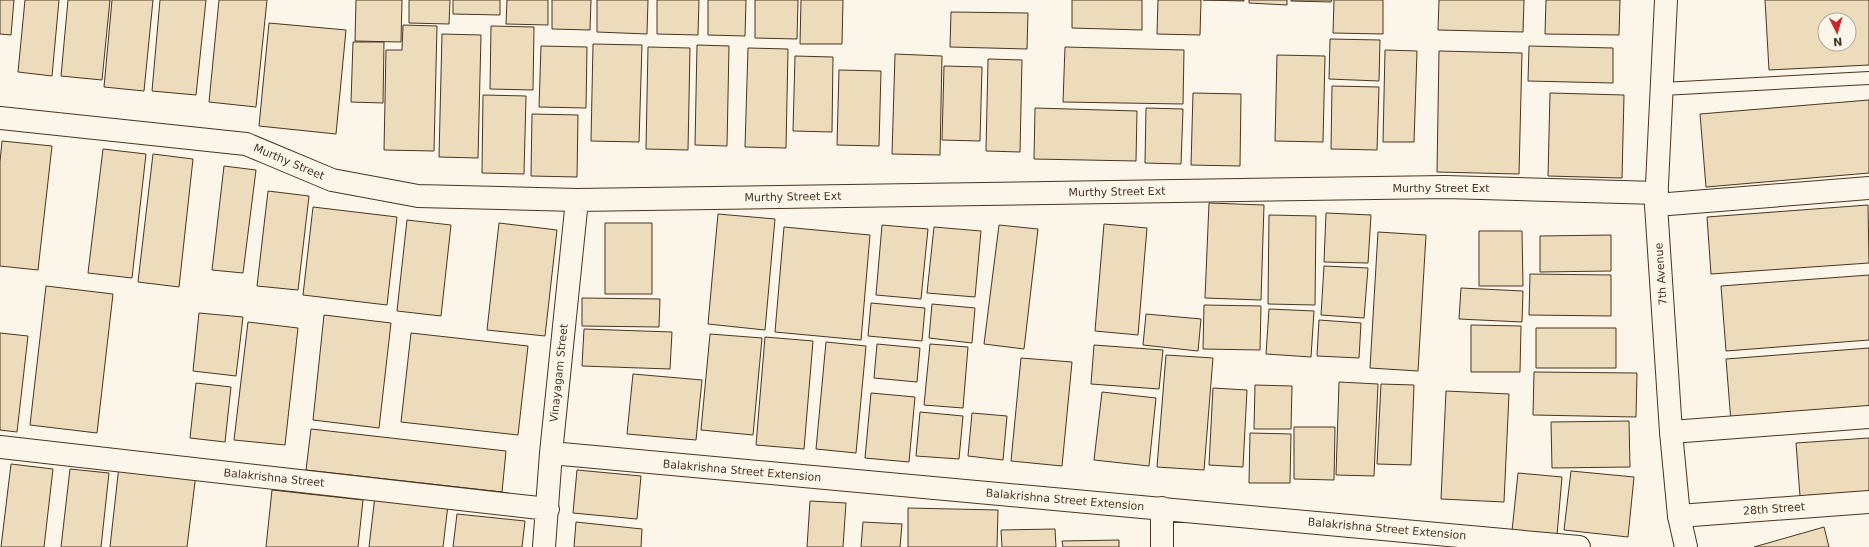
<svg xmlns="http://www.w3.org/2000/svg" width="1869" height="547" font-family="'DejaVu Sans',sans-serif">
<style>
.building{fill:#ecdcbc;stroke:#4a3520;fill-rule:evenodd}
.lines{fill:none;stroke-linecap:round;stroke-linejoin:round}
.service-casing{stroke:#4a3520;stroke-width:14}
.minor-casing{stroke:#4a3520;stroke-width:24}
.tertiary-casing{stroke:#4a3520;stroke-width:24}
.secondary-casing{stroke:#4a3520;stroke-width:24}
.service{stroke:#fbf6e9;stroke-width:12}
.minor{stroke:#fbf6e9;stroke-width:22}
.tertiary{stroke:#fbf6e9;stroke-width:22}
.secondary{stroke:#fbf6e9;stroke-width:22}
.labels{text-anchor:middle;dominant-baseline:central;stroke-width:3;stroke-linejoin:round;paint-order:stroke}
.street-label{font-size:11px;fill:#4a3520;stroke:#fbf6e9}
</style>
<rect width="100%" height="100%" fill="#fbf6e9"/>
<!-- building -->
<path class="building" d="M 0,0 L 14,0 L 11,35 L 0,34 Z
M 25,0 L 59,0 L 52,76 L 18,72 Z
M 68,0 L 110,0 L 102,80 L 61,76 Z
M 112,0 L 153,0 L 144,91 L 104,87 Z
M 160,0 L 206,0 L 196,95 L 152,91 Z
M 219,0 L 267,0 L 256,107 L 209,102 Z
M 356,0 L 402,0 L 401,42 L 355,41 Z
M 409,0 L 450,0 L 449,24 L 409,23 Z
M 453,0 L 500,0 L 500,15 L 453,14 Z
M 507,0 L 548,0 L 548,25 L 506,24 Z
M 552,0 L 591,0 L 590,30 L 552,29 Z
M 597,0 L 648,0 L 647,34 L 597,32 Z
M 657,0 L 699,0 L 698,35 L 657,34 Z
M 708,0 L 746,0 L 745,36 L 708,35 Z
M 755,0 L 798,0 L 797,39 L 755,38 Z
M 801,0 L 843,0 L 842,44 L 800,44 Z
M 1072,0 L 1142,0 L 1142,30 L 1072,28 Z
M 1158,0 L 1201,0 L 1200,35 L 1157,34 Z
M 1203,0 L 1244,0 L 1244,1 Z
M 1249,0 L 1287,0 L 1287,5 L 1249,3 Z
M 1291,0 L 1332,0 L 1331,2 L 1291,1 Z
M 1334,0 L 1383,0 L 1383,34 L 1333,33 Z
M 1439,0 L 1524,0 L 1523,32 L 1438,30 Z
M 1546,0 L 1620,0 L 1619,35 L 1545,34 Z
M 1765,0 L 1869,0 L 1869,65 L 1769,70 ZM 1825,20 L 1849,20 L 1849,44 L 1825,44 Z
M 951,12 L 1028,13 L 1027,49 L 950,47 Z
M 269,23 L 346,30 L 336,134 L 259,126 Z
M 403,25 L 437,26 L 434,151 L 384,150 L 386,50 L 402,50 Z
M 491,26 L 534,27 L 533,90 L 490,89 Z
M 442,34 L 481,35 L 478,158 L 439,157 Z
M 1330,39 L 1380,40 L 1379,81 L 1329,79 Z
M 353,42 L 384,42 L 383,103 L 351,102 Z
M 593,44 L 642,45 L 639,142 L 591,141 Z
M 697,45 L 729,46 L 727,146 L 695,145 Z
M 541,46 L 587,47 L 586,108 L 539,107 Z
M 1529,46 L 1613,48 L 1613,83 L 1528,81 Z
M 648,47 L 690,48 L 688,150 L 646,149 Z
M 1065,47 L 1184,50 L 1183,104 L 1063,102 Z
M 748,48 L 788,49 L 786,148 L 745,147 Z
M 1385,50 L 1417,51 L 1414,142 L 1383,142 Z
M 1439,51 L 1522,53 L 1519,174 L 1437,172 Z
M 895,54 L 942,56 L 940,155 L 892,154 Z
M 1277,55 L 1325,56 L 1323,142 L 1275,141 Z
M 795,56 L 833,57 L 832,132 L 793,131 Z
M 988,59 L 1022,60 L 1020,152 L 986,151 Z
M 944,66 L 982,67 L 980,141 L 942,140 Z
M 839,70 L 881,71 L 879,146 L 837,145 Z
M 1332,86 L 1379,87 L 1377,150 L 1331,149 Z
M 1193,93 L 1241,94 L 1240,166 L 1191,165 Z
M 1550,93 L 1624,95 L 1622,178 L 1548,176 Z
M 483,95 L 526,96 L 524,174 L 482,173 Z
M 1869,100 L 1869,173 L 1706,187 L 1700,114 Z
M 1035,108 L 1137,111 L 1136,161 L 1034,159 Z
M 1146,108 L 1183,109 L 1181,164 L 1145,163 Z
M 532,114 L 578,115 L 577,177 L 531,176 Z
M 2,141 L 52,146 L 38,270 L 0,266 L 0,162 Z
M 103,149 L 146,154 L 132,278 L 88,273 Z
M 153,154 L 193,159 L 179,287 L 138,282 Z
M 224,166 L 256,170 L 243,273 L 212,270 Z
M 268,191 L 309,196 L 298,290 L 257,286 Z
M 1209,203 L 1264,205 L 1261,300 L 1205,298 Z
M 1868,205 L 1869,263 L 1711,274 L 1707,217 Z
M 313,207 L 397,217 L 387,305 L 303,295 Z
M 1326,213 L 1371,215 L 1368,263 L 1324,262 Z
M 718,214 L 775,219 L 765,330 L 708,324 Z
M 1269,215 L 1316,216 L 1315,305 L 1268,304 Z
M 407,220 L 451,225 L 441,316 L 397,311 Z
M 499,223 L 557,230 L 545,336 L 487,330 Z
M 605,223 L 652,223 L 652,294 L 605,294 Z
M 1104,224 L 1147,228 L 1138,335 L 1095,331 Z
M 882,225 L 928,229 L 921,299 L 876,295 Z
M 999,225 L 1038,229 L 1024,349 L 984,344 Z
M 784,227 L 870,235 L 861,340 L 775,332 Z
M 934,227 L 981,231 L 975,297 L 927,293 Z
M 1479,231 L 1522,231 L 1523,286 L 1479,286 Z
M 1378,232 L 1426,235 L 1418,371 L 1370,368 Z
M 1611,235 L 1611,271 L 1540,272 L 1540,236 Z
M 1324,266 L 1368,268 L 1364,318 L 1321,315 Z
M 1530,274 L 1611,275 L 1611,316 L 1529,315 Z
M 1869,275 L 1869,340 L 1726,351 L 1721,286 Z
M 46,286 L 113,294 L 97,433 L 30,425 Z
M 1461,288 L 1523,291 L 1522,322 L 1459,319 Z
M 582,298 L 660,299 L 659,327 L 582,326 Z
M 871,303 L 925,308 L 922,341 L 868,336 Z
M 932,304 L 975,308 L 972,343 L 929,338 Z
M 1204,305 L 1261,306 L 1260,350 L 1203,349 Z
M 1269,309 L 1314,311 L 1311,357 L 1266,354 Z
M 199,313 L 243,317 L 236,376 L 193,371 Z
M 1146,314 L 1201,319 L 1198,351 L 1143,345 Z
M 324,315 L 391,323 L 379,428 L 313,420 Z
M 1319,320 L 1361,323 L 1359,358 L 1317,356 Z
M 248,322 L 298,328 L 285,445 L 234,440 Z
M 1471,325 L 1521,326 L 1520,372 L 1471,372 Z
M 1536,328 L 1616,328 L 1616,368 L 1536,368 Z
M 584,329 L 672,332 L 670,369 L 582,366 Z
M 0,333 L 28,336 L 17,432 L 0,430 Z
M 411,333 L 528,346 L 518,435 L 401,422 Z
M 710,334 L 762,338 L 753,435 L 701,430 Z
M 765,337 L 813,341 L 804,449 L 756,445 Z
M 826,342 L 866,346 L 856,453 L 816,449 Z
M 877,344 L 920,348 L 917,382 L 874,378 Z
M 930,344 L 968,347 L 963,408 L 924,405 Z
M 1094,345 L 1163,350 L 1159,389 L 1091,384 Z
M 1869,348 L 1869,411 L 1731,422 L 1726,359 Z
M 1166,355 L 1213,358 L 1204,470 L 1157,467 Z
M 1021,358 L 1072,362 L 1062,466 L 1011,461 Z
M 1534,372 L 1637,373 L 1636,417 L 1533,415 Z
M 633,374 L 702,380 L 696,440 L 627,434 Z
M 1339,382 L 1378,384 L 1374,476 L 1336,475 Z
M 196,383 L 231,387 L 225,442 L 190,438 Z
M 1381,384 L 1414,385 L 1411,465 L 1377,464 Z
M 1255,385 L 1292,386 L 1291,429 L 1254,429 Z
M 1213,388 L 1247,390 L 1243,467 L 1209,465 Z
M 1446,391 L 1509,394 L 1504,502 L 1441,499 Z
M 1102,392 L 1156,398 L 1149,466 L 1094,460 Z
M 871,393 L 915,397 L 909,462 L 865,458 Z
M 920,412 L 963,416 L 959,459 L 916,456 Z
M 972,413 L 1007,416 L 1003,460 L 968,456 Z
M 1629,421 L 1630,467 L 1552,468 L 1551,422 Z
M 1294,427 L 1335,427 L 1334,480 L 1294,479 Z
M 311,429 L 506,451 L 502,492 L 306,470 Z
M 1250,433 L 1291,434 L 1290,483 L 1249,483 Z
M 1869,438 L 1869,491 L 1800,496 L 1796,443 Z
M 11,464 L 53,469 L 44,547 L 1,547 Z
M 119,466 L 196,474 L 187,547 L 110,547 Z
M 70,469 L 109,473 L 101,547 L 61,547 Z
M 577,470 L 641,476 L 637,519 L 573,513 Z
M 1571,471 L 1634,477 L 1628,537 L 1564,530 Z
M 1518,473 L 1562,477 L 1557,535 L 1512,531 Z
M 272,490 L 363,500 L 358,547 L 266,547 Z
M 375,496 L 448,505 L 443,547 L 369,547 Z
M 810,501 L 846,503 L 843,547 L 807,547 Z
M 908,508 L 998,510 L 997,547 L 908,547 Z
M 457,514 L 525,521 L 522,547 L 453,547 Z
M 576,522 L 642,529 L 641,547 L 574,547 Z
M 863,522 L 902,524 L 900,547 L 861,547 Z
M 1824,527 L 1829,547 L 1754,547 Z
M 1055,529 L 1056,547 L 1002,547 L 1001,530 Z
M 1119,540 L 1119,547 L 1063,547 L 1062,541 Z"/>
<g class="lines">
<defs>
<path id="service" d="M 1662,89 L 1869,78"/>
<path id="minor" d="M 0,118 L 246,144 L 332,180 L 418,196 L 577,200 L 1445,187 L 1657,193
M 1656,205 L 1869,188
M 1671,432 L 1869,417
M 0,447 L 548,509
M 551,453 L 1579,547
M 1162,508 L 1162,547
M 544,547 L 551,453 L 577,200"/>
<path id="tertiary" d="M 1679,516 L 1869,502"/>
<path id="secondary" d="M 1666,0 L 1656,205 L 1671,432 L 1679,516 L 1686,547"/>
</defs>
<!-- service casing -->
<use href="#service" class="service-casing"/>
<!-- minor casing -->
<use href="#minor" class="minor-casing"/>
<!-- tertiary casing -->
<use href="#tertiary" class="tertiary-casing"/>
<!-- secondary casing -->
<use href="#secondary" class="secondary-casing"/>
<!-- service -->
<use href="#service" class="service"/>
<!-- minor -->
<use href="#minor" class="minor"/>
<!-- tertiary -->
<use href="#tertiary" class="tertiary"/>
<!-- secondary -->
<use href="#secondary" class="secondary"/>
</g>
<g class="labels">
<!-- street labels -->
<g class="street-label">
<text transform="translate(289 162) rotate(23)">Murthy Street</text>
<text x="1441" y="188">Murthy Street Ext</text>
<text transform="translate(1117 192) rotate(-1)">Murthy Street Ext</text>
<text transform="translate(793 197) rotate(-1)">Murthy Street Ext</text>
<text transform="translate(1661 274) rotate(-94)">7th Avenue</text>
<text transform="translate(559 373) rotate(-84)">Vinayagam Street</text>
<text transform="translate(742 471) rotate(5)">Balakrishna Street Extension</text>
<text transform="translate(274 478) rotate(6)">Balakrishna Street</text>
<text transform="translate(1065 500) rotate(5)">Balakrishna Street Extension</text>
<text transform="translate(1774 509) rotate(-4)">28th Street</text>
<text transform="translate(1387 529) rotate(5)">Balakrishna Street Extension</text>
</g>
</g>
<!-- north arrow -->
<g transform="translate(1837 32) rotate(175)"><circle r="19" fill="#fbf6e9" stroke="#b4a999"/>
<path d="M0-3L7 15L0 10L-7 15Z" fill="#c62828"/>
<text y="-6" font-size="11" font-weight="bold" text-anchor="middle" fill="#4a3520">N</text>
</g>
</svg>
